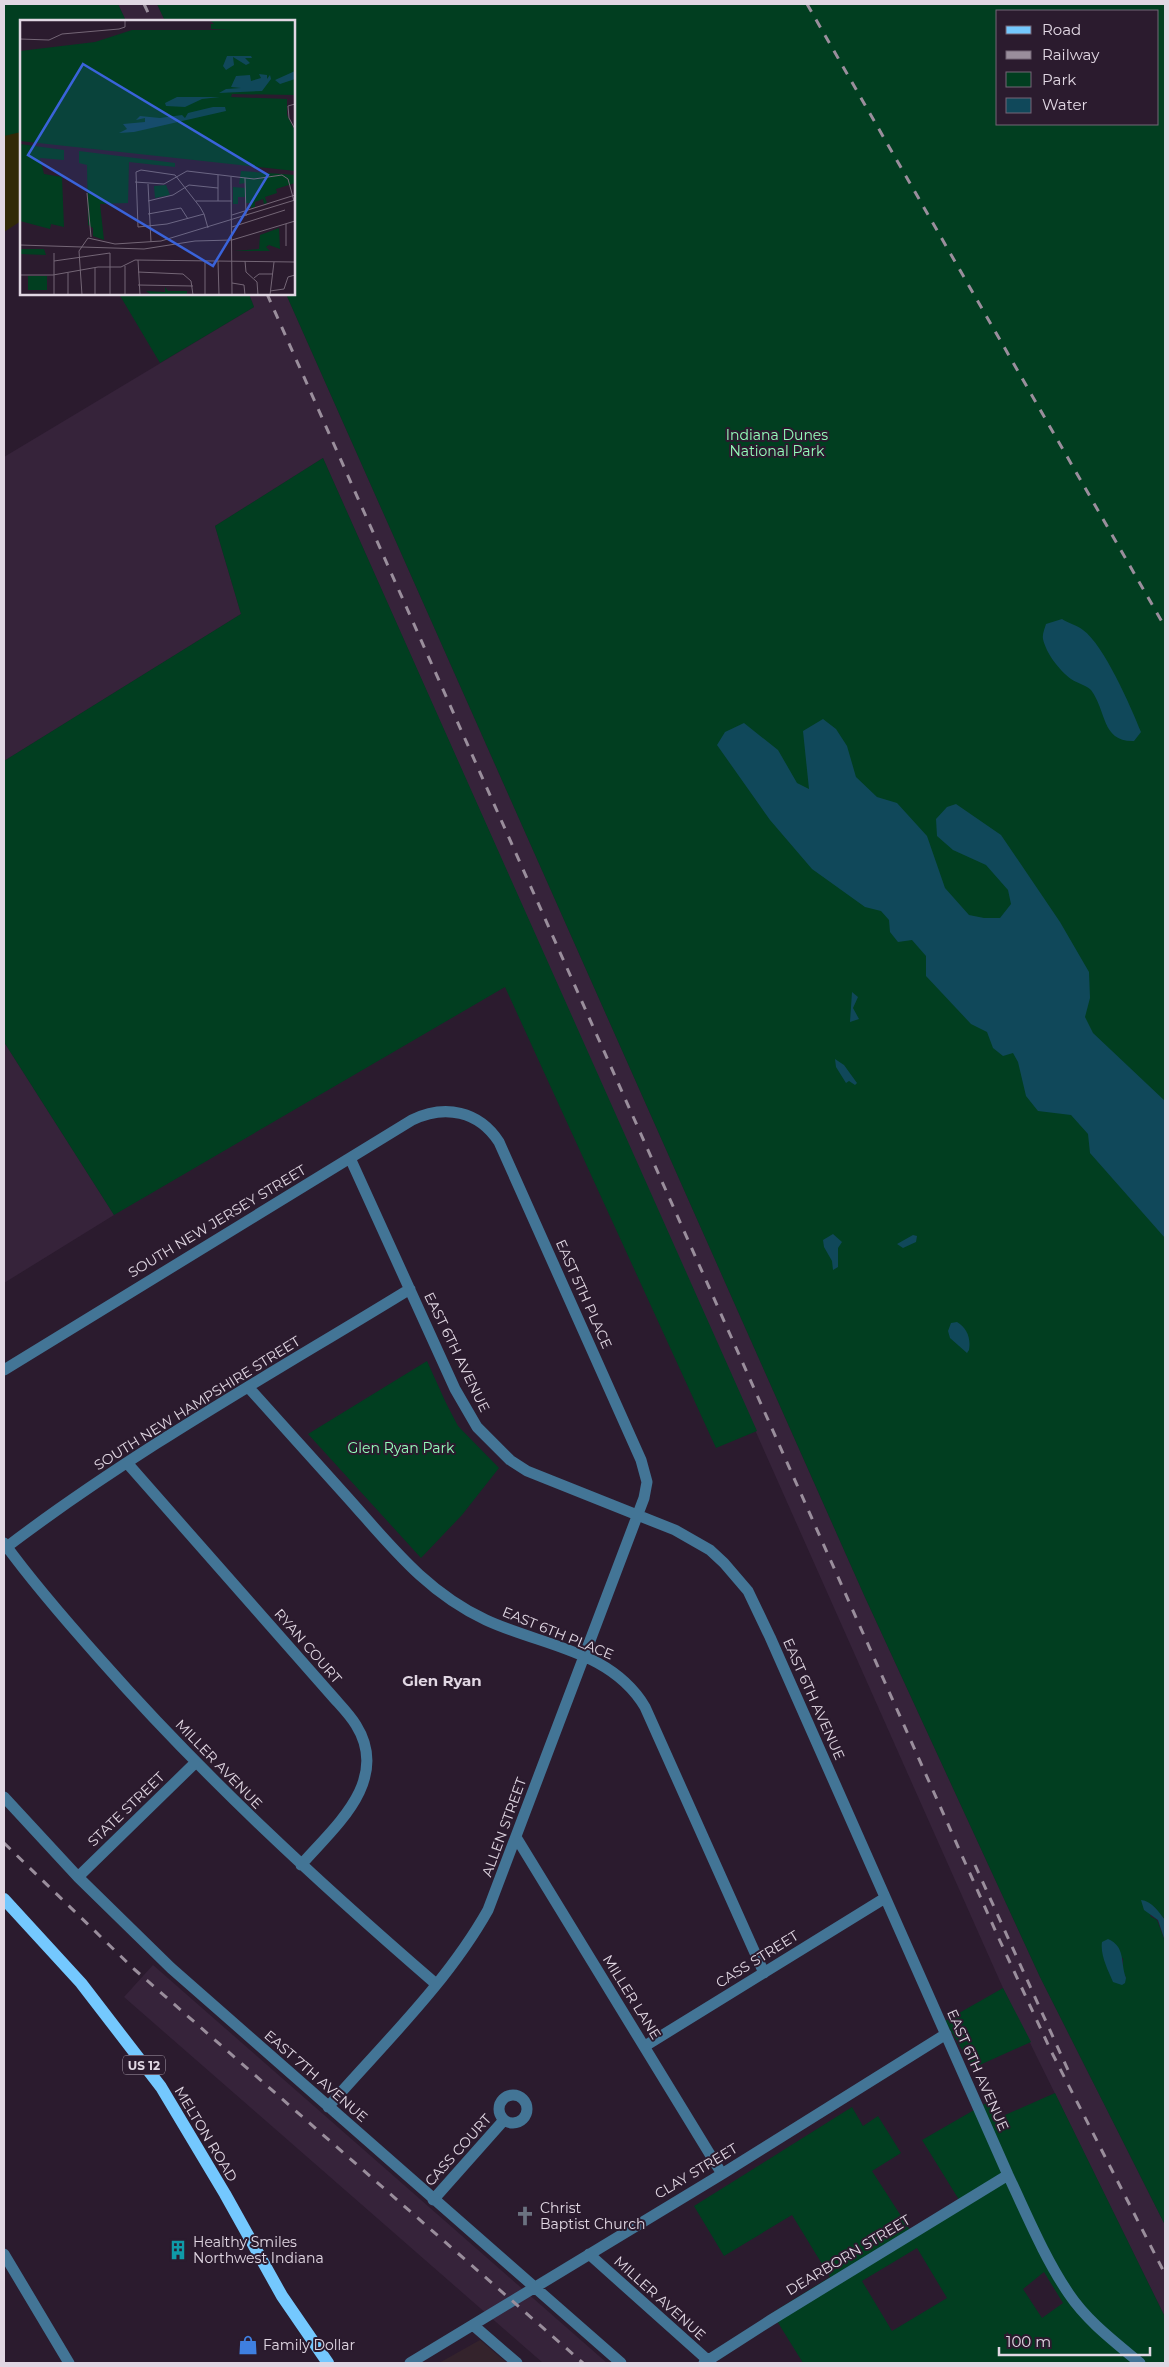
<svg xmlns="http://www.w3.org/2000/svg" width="1169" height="2367" font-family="Montserrat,sans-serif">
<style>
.commercial{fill:#34232c}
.built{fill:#36233a}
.green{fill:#013e20;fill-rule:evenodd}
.sand{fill:#312907}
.water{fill:#10485a}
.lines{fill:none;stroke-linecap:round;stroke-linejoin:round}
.minor{stroke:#437596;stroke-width:11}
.major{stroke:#74c8fe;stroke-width:12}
.rail{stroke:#9a8e9c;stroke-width:3;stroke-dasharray:9 9;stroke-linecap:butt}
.labels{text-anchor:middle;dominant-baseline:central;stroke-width:4;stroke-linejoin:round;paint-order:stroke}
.shield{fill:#2b1b2e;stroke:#aa9fad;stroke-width:1}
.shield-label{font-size:12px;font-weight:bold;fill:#e1d7e3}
.park-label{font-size:14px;fill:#95febb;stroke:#2b1b2e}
.street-label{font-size:14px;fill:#e1d7e3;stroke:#2b1b2e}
.poi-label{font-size:14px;fill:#e1d7e3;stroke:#2b1b2e;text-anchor:start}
.neighbourhood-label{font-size:15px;font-weight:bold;fill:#e1d7e3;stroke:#2b1b2e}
.inset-road{fill:none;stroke:#746676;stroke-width:1}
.view{fill:#3a63da;fill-opacity:0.15;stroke:#3a63da;stroke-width:2.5}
.inset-edge{fill:none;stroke:#e1d7e3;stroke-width:2.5}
</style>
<rect width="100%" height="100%" fill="#2b1b2e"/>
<!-- commercial -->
<path class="commercial" d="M 480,2340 L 507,2363 L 439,2363 Z"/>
<!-- built -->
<path class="built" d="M 118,4 L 157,4 L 165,21 L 126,21 Z
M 249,294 L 286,294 L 864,1595 L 1040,1977 L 1165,2225 L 1165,2317 L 1003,1988 L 323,458 L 215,526 L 241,614 L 4,761 L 4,457 L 254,307 Z
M 4,1042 L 114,1215 L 4,1283 Z
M 153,1965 L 607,2363 L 543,2363 L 124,1997 Z"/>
<!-- green -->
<path class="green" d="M 4,4 L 118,4 L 126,21 L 21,21 L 21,146 L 4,157 Z
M 157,4 L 1165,4 L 1165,1920 L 1155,1908 L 1150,1916 L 1157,1920 L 1165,1941 L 1165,2225 L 1040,1977 L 864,1595 L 286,294 L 294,294 L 294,21 L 165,21 ZM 998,11 L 1158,11 L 1158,124 L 998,124 ZM 1123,1958 L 1123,1971 L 1126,1978 L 1109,1973 L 1108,1964 Z
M 119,294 L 249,294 L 254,307 L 160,363 Z
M 323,458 L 757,1431 L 716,1448 L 505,987 L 114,1215 L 4,1042 L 4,761 L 241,614 L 215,526 Z
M 427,1361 L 446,1403 L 458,1426 L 499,1468 L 462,1515 L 421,1558 L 308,1434 Z
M 1003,1988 L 1031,2042 L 973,2068 L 945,2021 Z
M 1055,2093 L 1165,2317 L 1165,2363 L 803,2363 L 772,2313 L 830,2277 L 792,2215 L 724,2256 L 694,2206 L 852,2107 L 863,2126 L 878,2116 L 901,2153 L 872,2171 L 912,2233 L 961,2203 L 922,2140 L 988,2102 L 996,2119 ZM 917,2248 L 947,2298 L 892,2331 L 862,2281 ZM 1044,2272 L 1063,2303 L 1042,2318 L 1023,2289 Z"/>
<!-- sand -->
<path class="sand" d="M 21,132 L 21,221 L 4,232 L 4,136 Z"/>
<!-- water -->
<path class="water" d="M 1062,619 C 1068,623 1077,625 1083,630 C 1104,645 1131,707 1141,732 L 1134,741 C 1101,742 1107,711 1091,690 C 1086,685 1077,683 1071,679 C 1059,670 1046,653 1043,639 C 1042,634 1045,628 1046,624 Z
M 823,719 L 836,729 L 847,746 L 856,777 L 877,797 L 897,803 L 927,836 L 945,888 L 969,915 L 984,918 L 1000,918 L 1011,904 L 1008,890 L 986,865 L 953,850 L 937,836 L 936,819 L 947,807 L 956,804 L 1001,835 L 1060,922 L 1089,972 L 1090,998 L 1085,1017 L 1093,1033 L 1165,1101 L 1165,1238 L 1090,1153 L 1088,1134 L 1071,1115 L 1038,1111 L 1026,1096 L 1018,1062 L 1013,1053 L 1003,1056 L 993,1048 L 987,1032 L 971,1024 L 926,976 L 926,956 L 912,940 L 898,942 L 890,932 L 889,920 L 881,911 L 865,907 L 812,869 L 770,820 L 717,745 L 725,732 L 744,723 L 778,750 L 797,783 L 809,789 L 803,731 Z
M 852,992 L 858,997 L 853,1008 L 859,1019 L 850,1022 Z
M 835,1059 L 844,1065 L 857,1083 L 855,1085 L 849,1081 L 846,1083 L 836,1067 Z
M 833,1234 L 842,1242 L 838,1248 L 838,1267 L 833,1270 L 832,1261 L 824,1247 L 823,1240 Z
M 913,1235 L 917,1236 L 916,1242 L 903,1248 L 897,1244 Z
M 957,1322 C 967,1328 971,1338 969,1350 L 967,1353 L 950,1338 L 948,1331 L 951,1323 Z
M 1141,1900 C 1152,1901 1159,1912 1165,1920 L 1165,1941 L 1158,1920 L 1144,1910 Z
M 1108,1939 C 1126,1947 1120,1962 1126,1978 L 1125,1983 L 1122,1985 L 1113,1982 C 1108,1970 1100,1955 1102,1942 Z"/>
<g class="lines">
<!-- minor -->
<path class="minor" d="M 350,1158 L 455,1389 L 477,1427 L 510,1460 L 527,1471 L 675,1530 L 710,1550 L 724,1563 L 748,1591 L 770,1637 L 1008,2175 C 1027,2215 1044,2257 1069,2294 C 1087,2321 1115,2342 1140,2363
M 4,1370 L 412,1120 C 445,1104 479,1111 499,1142 L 641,1460 L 647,1482 L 644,1498 L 488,1910 C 447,1983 383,2044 328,2107
M 249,1388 C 282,1425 315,1461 348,1498 C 391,1546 426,1592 486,1620 C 542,1646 611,1650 645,1707 L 764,1973
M 128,1464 L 334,1698 C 342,1707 350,1715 356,1725 C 391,1781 334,1827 301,1865
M 4,1543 C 33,1583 67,1622 100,1659 C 204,1777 318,1882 436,1984
M 4,1549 C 131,1452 273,1373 410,1289
M 4,1797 L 78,1877 L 171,1968 L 621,2363
M 516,1837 L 722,2174
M 78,1877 L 195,1763
M 645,2046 L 885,1898
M499 2109a14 14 0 1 1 28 0a14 14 0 1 1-28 0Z
M 433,2200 L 504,2120
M 4,2254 L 69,2363
M 589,2254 L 711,2363
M 473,2325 L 517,2363
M 410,2363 L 722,2174 L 946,2034
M 704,2363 L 771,2320 L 1008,2175"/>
<!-- major -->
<path class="major" d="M 4,1899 L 81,1983 L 161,2087 L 225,2194 L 282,2296 L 328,2363"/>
<!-- rail -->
<path class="rail" d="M 144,4 L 152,21
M 807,4 L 1165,627
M 267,294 L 1000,1941 L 1051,2051 L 1165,2274
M 4,1843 L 134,1969 L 583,2363
M 975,1865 L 1068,2070"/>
</g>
<!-- icons -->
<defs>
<symbol id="church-bare" viewBox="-9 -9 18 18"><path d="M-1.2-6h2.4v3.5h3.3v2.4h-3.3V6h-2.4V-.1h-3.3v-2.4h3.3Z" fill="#6b7280" stroke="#2b1b2e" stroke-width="2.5" paint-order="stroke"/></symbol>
<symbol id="building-bare" viewBox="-9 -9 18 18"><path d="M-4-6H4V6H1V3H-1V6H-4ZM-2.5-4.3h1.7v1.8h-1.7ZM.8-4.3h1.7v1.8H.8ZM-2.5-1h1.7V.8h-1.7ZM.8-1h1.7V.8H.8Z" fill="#0f9aa8" stroke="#2b1b2e" stroke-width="2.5" paint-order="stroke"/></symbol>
<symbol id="shop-bare" viewBox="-9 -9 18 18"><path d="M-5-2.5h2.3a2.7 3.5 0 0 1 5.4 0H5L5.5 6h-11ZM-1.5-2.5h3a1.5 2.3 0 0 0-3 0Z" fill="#3f7fe0" stroke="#2b1b2e" stroke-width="2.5" paint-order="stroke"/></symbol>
</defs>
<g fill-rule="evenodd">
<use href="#church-bare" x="511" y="2202" width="28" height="28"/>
<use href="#building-bare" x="164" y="2236" width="28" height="28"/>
<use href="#shop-bare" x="234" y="2331" width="28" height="28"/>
</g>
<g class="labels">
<!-- shield labels -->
<rect class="shield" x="123" y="2055.5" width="42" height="19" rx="4"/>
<g class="shield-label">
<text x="144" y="2065">US 12</text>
</g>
<!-- park labels -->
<g class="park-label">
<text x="777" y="435">Indiana Dunes<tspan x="777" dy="16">National Park</tspan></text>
<text x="401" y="1448">Glen Ryan Park</text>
</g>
<!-- street labels -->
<g class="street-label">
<text transform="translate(217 1221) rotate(-31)">SOUTH NEW JERSEY STREET</text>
<text transform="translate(584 1294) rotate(66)">EAST 5TH PLACE</text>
<text transform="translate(457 1352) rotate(64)">EAST 6TH AVENUE</text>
<text transform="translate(197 1403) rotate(-32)">SOUTH NEW HAMPSHIRE STREET</text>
<text transform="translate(558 1633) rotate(22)">EAST 6TH PLACE</text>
<text transform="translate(308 1646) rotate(49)">RYAN COURT</text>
<text transform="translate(814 1699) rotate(66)">EAST 6TH AVENUE</text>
<text transform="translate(219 1764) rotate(46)">MILLER AVENUE</text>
<text transform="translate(126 1809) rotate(-44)">STATE STREET</text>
<text transform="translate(504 1827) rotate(-70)">ALLEN STREET</text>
<text transform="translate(757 1959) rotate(-32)">CASS STREET</text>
<text transform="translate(632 1997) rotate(58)">MILLER LANE</text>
<text transform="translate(978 2070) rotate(66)">EAST 6TH AVENUE</text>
<text transform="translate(316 2076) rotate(41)">EAST 7TH AVENUE</text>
<text transform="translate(206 2134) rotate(59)">MELTON ROAD</text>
<text transform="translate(458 2150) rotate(-48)">CASS COURT</text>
<text transform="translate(696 2171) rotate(-31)">CLAY STREET</text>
<text transform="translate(848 2255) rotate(-31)">DEARBORN STREET</text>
<text transform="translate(660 2298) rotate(42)">MILLER AVENUE</text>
</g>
<!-- poi labels -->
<g class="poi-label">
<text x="540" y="2208">Christ<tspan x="540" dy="16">Baptist Church</tspan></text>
<text x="193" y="2242">Healthy Smiles<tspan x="193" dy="16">Northwest Indiana</tspan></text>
<text x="263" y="2345">Family Dollar</text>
</g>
<!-- neighbourhood labels -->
<g class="neighbourhood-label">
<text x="442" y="1680">Glen Ryan</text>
</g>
</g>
<!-- overview -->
<g transform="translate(20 20)">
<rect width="275" height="275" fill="#2b1b2e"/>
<path d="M 190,0 L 275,0 L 275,75 L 212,74 L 211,77 L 267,79 L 267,95 L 275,111 L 275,151 L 0,121 L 0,31 L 75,22 L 112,10 L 210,10 L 191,9 L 191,4 L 194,4 ZM 0,124 L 44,130 L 44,140 L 20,138 L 24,154 L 42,157 L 44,207 L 31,204 L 30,209 L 0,201 ZM 59,131 L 155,143 L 155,147 L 109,142 L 108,183 L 80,184 L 84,220 L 73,216 L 73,208 L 68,205 L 67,145 L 59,143 ZM 221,151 L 275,155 L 275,163 L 256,169 L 257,173 L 245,177 L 247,183 L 244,184 L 243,179 L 235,182 L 235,187 L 231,188 L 231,183 L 225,183 L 225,177 L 218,177 L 218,184 L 213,184 L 213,167 L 225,168 L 225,163 L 219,164 ZM 146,165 L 150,175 L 135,178 L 134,166 ZM 259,208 L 260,229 L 249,225 L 246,227 L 250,231 L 214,231 L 239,229 L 240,215 ZM 0,229 L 24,229 L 26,235 L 0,234 ZM 8,256 L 27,256 L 27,270 L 8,270 ZM 145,267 L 148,271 L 167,271 L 167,275 L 131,275 L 126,271 L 145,272 Z" fill="#013e20"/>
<path d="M 207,36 L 231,36 L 232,38 L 225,38 L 230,43 L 226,45 L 213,37 L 214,45 L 206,50 L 203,46 ZM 275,51 L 275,59 L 260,64 L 255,60 ZM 239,54 L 247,55 L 247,59 L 250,55 L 251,59 L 242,71 L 199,73 L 206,69 L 221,68 L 211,67 L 216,56 L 230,55 L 231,61 L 241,58 ZM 157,77 L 200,77 L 182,79 L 165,87 L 146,86 L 145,83 ZM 193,87 L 205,87 L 206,91 L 114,112 L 99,113 L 107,109 L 103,104 L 125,102 L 125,98 L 116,100 L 120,96 L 140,98 L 162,95 L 165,98 L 168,93 Z" fill="#10485a"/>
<path class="inset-road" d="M 0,19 L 29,20 L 42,14 L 99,9 L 105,7 L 105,0M 275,84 L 268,86 L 269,98 L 275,109M 198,155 L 198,181M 211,157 L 212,275M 225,158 L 226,196M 115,162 L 144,164 L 167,151 L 234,159 L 262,155 L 268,159 L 274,181M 128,164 L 131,222M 67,173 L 71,217M 128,181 L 153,175 L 169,165 L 198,168M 176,181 L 212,181M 128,194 L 161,188 L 168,199M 184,194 L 147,204 L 118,207 L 116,152 L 121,150 L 155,155 L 180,187 L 184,194 L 188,208M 212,195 L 275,175M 266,204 L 266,226M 212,207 L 265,190M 0,225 L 124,229 L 175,221 L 212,220 L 275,201M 34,233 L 34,275M 118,240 L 120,275M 34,241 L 90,233M 185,241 L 185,275M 198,241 L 199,275M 225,241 L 226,252 L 237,262 L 238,275M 105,246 L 105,275M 75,248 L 75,275M 118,252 L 163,254 L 171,261 L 173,275M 48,253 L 48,275M 0,255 L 33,255 L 78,247 L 101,247 L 115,240 L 275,242M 234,258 L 239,254 L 253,254M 212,263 L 224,265 L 225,275M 118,265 L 173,266M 250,271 L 264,269 L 268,257 L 275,255M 62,275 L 59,231 L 68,218 L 95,224 L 141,221 L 275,180M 90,275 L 90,233M 250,275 L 254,242"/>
<path class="view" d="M 63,44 L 248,155 L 193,246 L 8,135 Z"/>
<rect width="275" height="275" class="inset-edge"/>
</g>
<!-- border -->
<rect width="1169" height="2367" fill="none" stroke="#e1d7e3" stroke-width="10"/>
<!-- legend -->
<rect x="996" y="10" width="162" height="115" fill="#2b1b2e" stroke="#746676"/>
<rect x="1006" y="26" width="25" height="8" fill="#74c8fe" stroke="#746676"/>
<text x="1042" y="35" font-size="15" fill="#e1d7e3">Road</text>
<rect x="1006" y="51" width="25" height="8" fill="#9a8e9c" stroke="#746676"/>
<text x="1042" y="60" font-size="15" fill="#e1d7e3">Railway</text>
<rect x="1006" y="72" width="25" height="15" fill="#013e20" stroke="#746676"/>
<text x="1042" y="85" font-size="15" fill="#e1d7e3">Park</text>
<rect x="1006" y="98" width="25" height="15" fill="#10485a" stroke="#746676"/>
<text x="1042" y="110" font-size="15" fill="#e1d7e3">Water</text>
<!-- scale -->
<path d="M999 2347v8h151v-8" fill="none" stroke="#e1d7e3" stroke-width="2.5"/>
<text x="1006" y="2347" font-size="15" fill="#e1d7e3" stroke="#2b1b2e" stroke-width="4" paint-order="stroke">100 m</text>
</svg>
